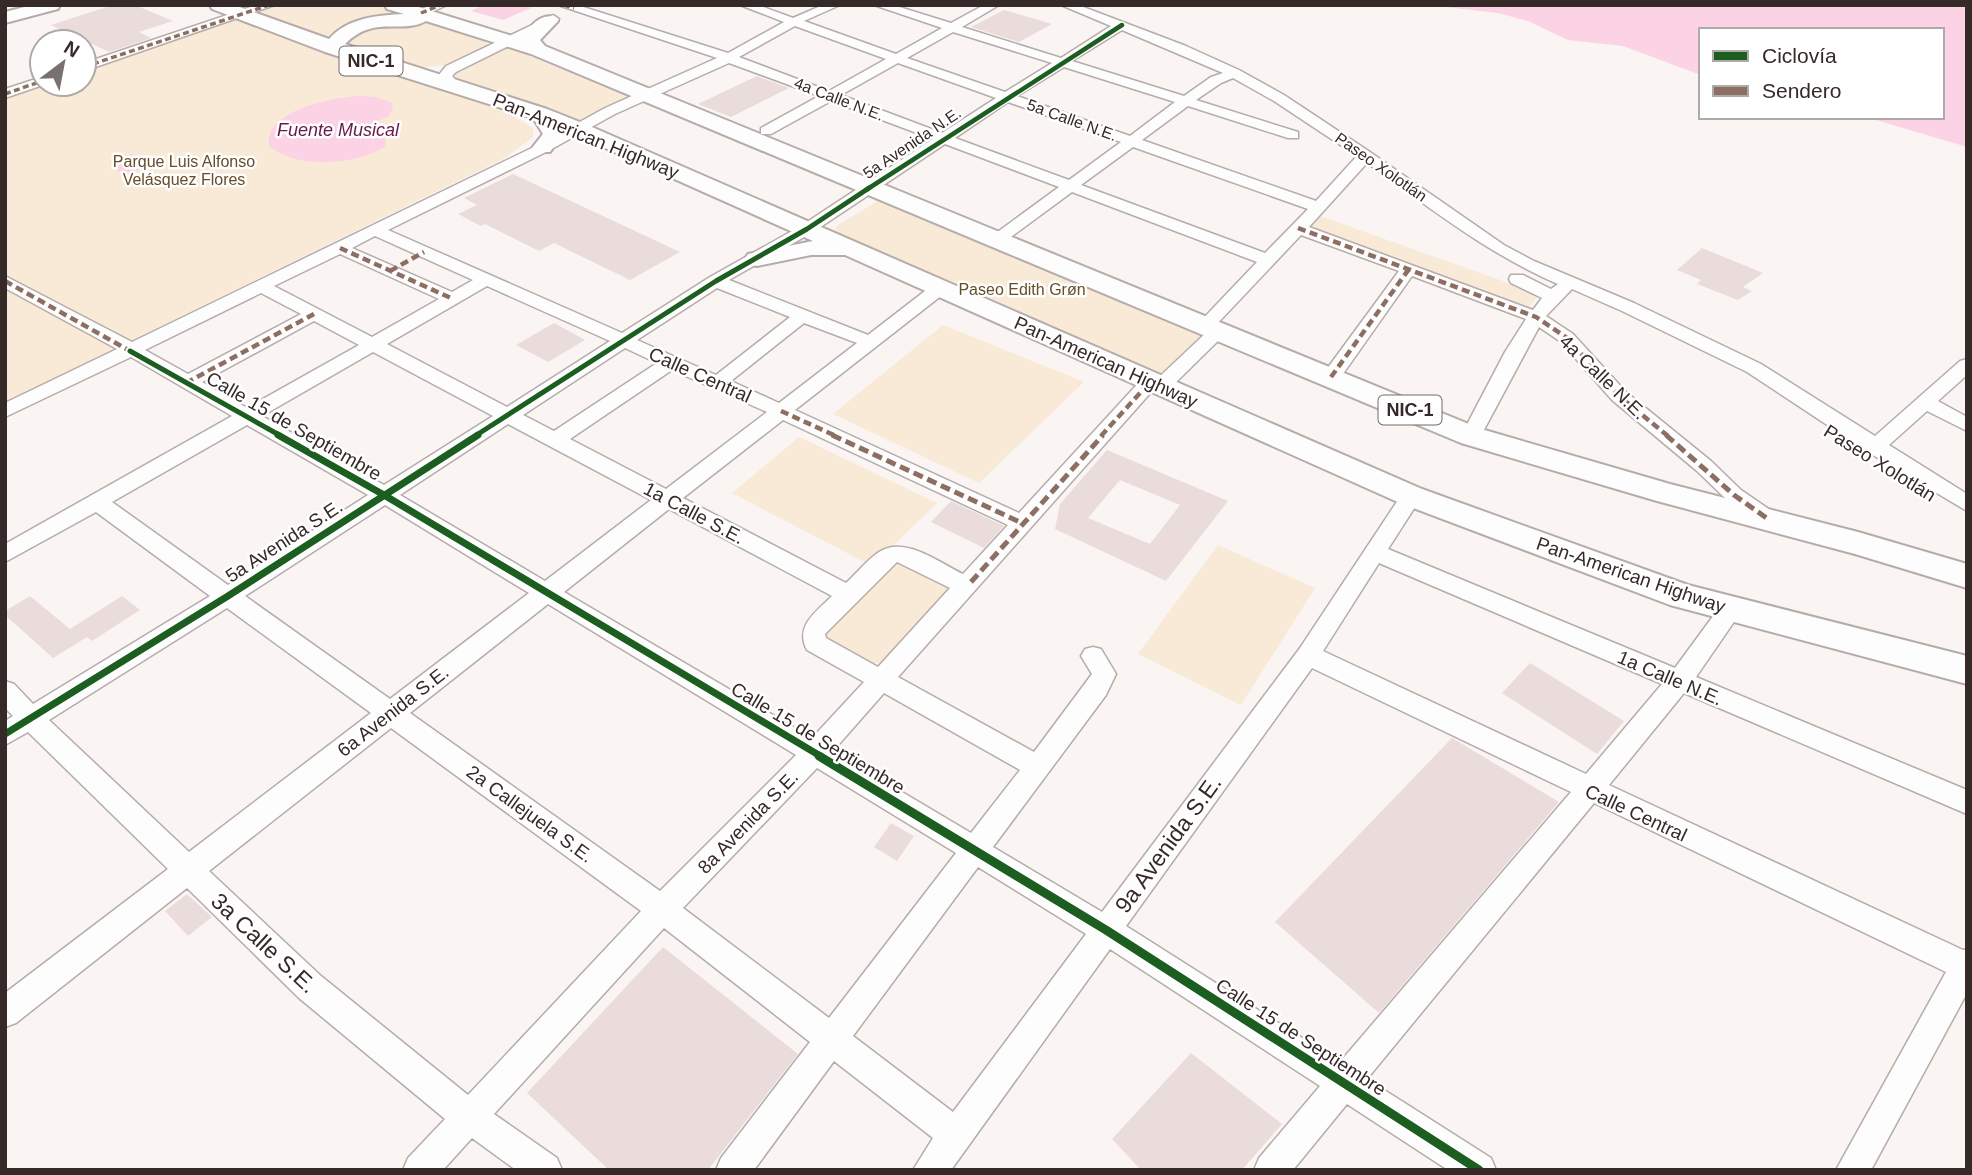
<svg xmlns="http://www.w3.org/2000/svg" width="1972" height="1175" font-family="Arial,sans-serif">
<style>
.green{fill:#f8ead7}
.water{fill:#fcd2e5}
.building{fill:#ebdcdc;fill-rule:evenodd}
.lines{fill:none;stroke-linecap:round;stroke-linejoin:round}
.minor-casing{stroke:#b5acaa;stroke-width:3}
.highway-casing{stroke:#b5acaa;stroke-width:4}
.minor{fill:#fefdfd;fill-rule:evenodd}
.highway{fill:#fefdfd;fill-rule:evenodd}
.quiet-far2{stroke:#8d6e63;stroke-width:3.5;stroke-dasharray:6 3.5;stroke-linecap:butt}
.quiet-far1{stroke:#8d6e63;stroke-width:4.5;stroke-dasharray:8 4.5;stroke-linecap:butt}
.quiet{stroke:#8d6e63;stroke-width:5;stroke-dasharray:10 5;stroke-linecap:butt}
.cycleway-far3-casing{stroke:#fff;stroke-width:7}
.cycleway-far2-casing{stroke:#fff;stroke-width:9}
.cycleway-far1-casing{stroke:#fff;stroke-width:11}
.cycleway-casing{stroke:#fff;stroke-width:13}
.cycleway-far3{stroke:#1b5e20;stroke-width:4.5}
.cycleway-far2{stroke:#1b5e20;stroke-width:5}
.cycleway-far1{stroke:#1b5e20;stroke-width:7}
.cycleway{stroke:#1b5e20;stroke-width:9}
.labels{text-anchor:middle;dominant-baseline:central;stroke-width:5;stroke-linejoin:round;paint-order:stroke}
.far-street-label{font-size:16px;fill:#352a28;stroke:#fff}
.far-park-label{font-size:16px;fill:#654e28;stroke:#fff}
.shield{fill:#fff;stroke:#726a68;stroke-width:2}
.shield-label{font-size:18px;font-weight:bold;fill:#352a28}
.far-water-label{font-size:18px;font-style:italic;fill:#68184a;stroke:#fff}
.street-label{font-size:19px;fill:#352a28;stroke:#fff}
.near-street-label{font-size:23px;fill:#352a28;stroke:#fff}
</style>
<rect width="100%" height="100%" fill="#faf4f2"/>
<!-- green -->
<path class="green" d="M 229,5 L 376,5 L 486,38 L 488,46 L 451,65 L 413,68 Z
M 224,16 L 503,109 L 533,128 L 533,137 L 505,158 L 5,402 L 5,93 L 42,84 L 84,84 L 84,68 Z
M 506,48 L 512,49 L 630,97 L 577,122 L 451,77 L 455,71 Z
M 878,201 L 1198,332 L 1202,337 L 1166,371 L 1159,373 L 1143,370 L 832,233 L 838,225 Z
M 1320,216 L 1539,294 L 1529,307 L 1307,227 Z
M 943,325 L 1084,382 L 979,483 L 833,414 Z
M 799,437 L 937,503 L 872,566 L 732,493 Z
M 1218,545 L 1315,588 L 1241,705 L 1138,654 Z
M 897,561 L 945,583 L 950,591 L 890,659 C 865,672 846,651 823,638 L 824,632 Z"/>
<!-- water -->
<path class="water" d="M 484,5 L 522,5 L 531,8 L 503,20 L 471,11 Z
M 1428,5 L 1967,5 L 1967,147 L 1866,117 L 1942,117 L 1942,30 L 1701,30 L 1701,75 L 1623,46 L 1568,40 L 1528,21 L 1498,13 Z
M 361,96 L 376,97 L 392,103 L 393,108 L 388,117 L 372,123 L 386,126 L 385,147 C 355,165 298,170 269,146 C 264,109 336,97 361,96 Z
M 133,154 L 144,161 L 145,166 L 137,171 L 120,173 L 110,161 L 116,157 Z"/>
<!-- building -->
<path class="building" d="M 113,5 L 135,5 L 173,21 L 139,32 L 151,38 L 109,52 L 51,25 Z
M 1004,10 L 1052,24 L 1019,42 L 971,27 Z
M 757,76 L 789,88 L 731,117 L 698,104 Z
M 513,174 L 680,252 L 630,280 L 554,243 L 539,251 L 485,224 L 481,226 L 458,214 L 477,205 L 464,198 Z
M 1702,248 L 1763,273 L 1743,287 L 1752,291 L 1738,300 L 1697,284 L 1701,280 L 1677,270 Z
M 554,323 L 585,340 L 548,362 L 516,345 Z
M 1107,450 L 1228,501 L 1166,581 L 1055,529 L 1060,504 ZM 1120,480 L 1180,505 L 1150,544 L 1088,518 Z
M 951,501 L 1004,526 L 984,548 L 931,522 Z
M 30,596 L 70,629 L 122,596 L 140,610 L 92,641 L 87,637 L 53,658 L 5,615 L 5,611 Z
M 1530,663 L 1624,721 L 1597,754 L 1502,693 Z
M 1452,738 L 1559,802 L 1379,1013 L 1275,922 Z
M 891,823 L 914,836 L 897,861 L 874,847 Z
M 187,894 L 212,917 L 188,936 L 165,911 Z
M 663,947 L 798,1054 L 708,1170 L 609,1170 L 527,1093 Z
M 1191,1053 L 1282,1124 L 1242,1170 L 1141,1170 L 1112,1139 Z"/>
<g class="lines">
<defs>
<path id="minor" d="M 257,5 L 275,5 L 84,71 L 84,63 Z
M 430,5 L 447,5 L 421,17 L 415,13 Z
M 558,5 L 577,5 L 728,53 L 784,22 L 740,5 L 758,5 L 793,18 L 823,5 L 840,5 L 804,21 L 896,54 L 942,28 L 874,5 L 893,5 L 951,23 L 984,5 L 999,5 L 962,27 L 1061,58 L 1111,26 L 1061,5 L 1078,5 L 1186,46 L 1239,70 L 1284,95 L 1370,152 L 1504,245 L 1534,261 L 1634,303 L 1761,364 L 1875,436 L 1960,361 L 1967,359 L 1967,375 L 1938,401 L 1967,417 L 1967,431 L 1927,411 L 1889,445 L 1967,494 L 1967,511 L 1868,452 L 1747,372 L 1622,311 L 1572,289 L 1546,316 L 1573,334 L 1626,392 L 1711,461 L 1741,490 L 1776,514 L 1779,519 L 1776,524 L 1768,527 L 1760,524 L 1727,500 L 1697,471 L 1612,400 L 1561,342 L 1539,327 L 1478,441 L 1464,441 L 1461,436 L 1505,352 L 1526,319 L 1412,276 L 1338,381 L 1324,381 L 1322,377 L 1324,373 L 1399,271 L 1301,235 L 1214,327 L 1224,327 L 1227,331 L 1224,335 L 1167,391 L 1153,390 L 898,677 L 1034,752 L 1092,674 L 1081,656 L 1085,649 L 1093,647 L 1101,649 L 1116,674 L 1106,695 L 993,847 L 1102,912 L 1300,648 L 1404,491 L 1411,489 L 1418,491 L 1422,496 L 1388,549 L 1675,668 L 1722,604 L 1730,601 L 1738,604 L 1742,610 L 1738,616 L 1696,677 L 1967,790 L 1967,814 L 1684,693 L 1609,785 L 1963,950 L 1967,949 L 1967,993 L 1871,1170 L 1836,1170 L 1946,972 L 1594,803 L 1367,1079 L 1491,1158 L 1496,1170 L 1448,1170 L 1347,1104 L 1293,1170 L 1254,1170 L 1259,1158 L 1320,1086 L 1110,949 L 951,1170 L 913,1170 L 933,1138 L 834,1061 L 754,1170 L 716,1170 L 721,1158 L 810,1042 L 664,928 L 494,1114 L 557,1158 L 562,1170 L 516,1170 L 472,1138 L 443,1170 L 403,1170 L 408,1158 L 445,1119 L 299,998 L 187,888 L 16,1023 L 5,1027 L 5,993 L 168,869 L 28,732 L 5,745 L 5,721 L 13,716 L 5,708 L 5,681 L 14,684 L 33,704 L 210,596 L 96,512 L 5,562 L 5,544 L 232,416 L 131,357 L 5,417 L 5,403 L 117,349 L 5,288 L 5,276 L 132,342 L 538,145 L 605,108 L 717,58 ZM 795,26 L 886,59 L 829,91 L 739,57 ZM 1122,30 L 1223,73 L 1211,77 L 1184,96 L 1072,61 ZM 953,32 L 1052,63 L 1005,92 L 907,58 ZM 729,63 L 819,96 L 761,128 L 761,134 L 771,134 L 831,101 L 933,139 L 801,226 L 710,277 L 622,333 L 388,230 L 548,151 L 615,114 ZM 898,63 L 996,98 L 942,133 L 841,95 ZM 1064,67 L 1175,102 L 1130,136 L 1017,96 ZM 1233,78 L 1274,101 L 1357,156 L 1316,201 L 1142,140 L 1188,106 L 1288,138 L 1298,138 L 1298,132 L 1196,100 L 1221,83 ZM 1008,102 L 1121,142 L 1069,180 L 955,138 ZM 945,144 L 1059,187 L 992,236 L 990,239 L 992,242 L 1004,242 L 1072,192 L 1257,262 L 1196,326 L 1199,330 L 1208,331 L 1157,379 L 1150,376 L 1143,378 L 1019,513 L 795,410 L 946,292 L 949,288 L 946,284 L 934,284 L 868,335 L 729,280 L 813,232 ZM 1133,147 L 1308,209 L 1265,253 L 1081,185 ZM 1367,163 C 1429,207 1488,254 1558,284 L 1551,289 L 1523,275 L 1511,275 L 1509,279 L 1511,283 L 1542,298 L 1533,310 L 1309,227 ZM 375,236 L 473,280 L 452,292 L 352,248 ZM 340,254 L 439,299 L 372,337 L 274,286 ZM 487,286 L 610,341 L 507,407 L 387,344 ZM 717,288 L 790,317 L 716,375 L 637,340 ZM 261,293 L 301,314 L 188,374 L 145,350 ZM 314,321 L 359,345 L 247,408 L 202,382 ZM 804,323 L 857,343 L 779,403 L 731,381 ZM 625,348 L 657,363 L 554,431 L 523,415 ZM 373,352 L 493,416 L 384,485 L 262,416 ZM 672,370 L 767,412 L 666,489 L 570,439 ZM 783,420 L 1008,525 L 963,574 C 940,563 904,535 879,552 C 867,560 857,573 846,583 L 683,498 ZM 508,424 L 651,500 L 545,581 L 400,495 ZM 247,425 L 368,495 L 228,585 L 112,502 ZM 385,505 L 529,593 L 390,699 L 245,596 ZM 669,509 L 832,596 C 817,611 794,626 807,650 L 864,682 L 812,738 L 564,592 ZM 897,562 L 950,588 L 878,667 L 826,638 L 825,634 ZM 1379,563 L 1662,684 L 1586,774 L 1323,651 ZM 548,604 L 796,755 L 660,891 L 410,713 ZM 227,608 L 371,713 L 189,852 L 49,720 ZM 1312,668 L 1571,792 L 1340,1062 L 1126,926 ZM 884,693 L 1020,770 L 971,833 L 833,751 ZM 391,728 L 641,911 L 468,1095 L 321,976 L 209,871 ZM 817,768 L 956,853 L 829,1018 L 683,908 ZM 978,867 L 1086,934 L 953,1112 L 853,1036 Z
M 553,15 L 559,19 L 557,22 L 456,72 L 452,76 L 461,86 L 459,89 L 449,89 L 438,76 L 446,66 Z
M 42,77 L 42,84 L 46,84 L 5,98 L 5,89 Z"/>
<path id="highway" d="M 32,5 L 60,5 L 58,9 L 5,23 L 5,12 Z
M 210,5 L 234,5 L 329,39 C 347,18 378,15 404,14 L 387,9 L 385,5 L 412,5 L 522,39 C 529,27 540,13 555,17 L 558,21 L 540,40 L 545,46 L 1481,429 L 1670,484 L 1858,532 L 1967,564 L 1967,588 L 1855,554 L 1657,501 L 1461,443 L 531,54 L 426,21 C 401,35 375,14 345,44 L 547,109 L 585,124 L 1422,489 L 1688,585 L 1967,656 L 1967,684 L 1670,605 L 1400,503 L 845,255 L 811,255 L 757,266 L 748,264 L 745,259 L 748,254 L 813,241 L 560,128 L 563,134 L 550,152 L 536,152 L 532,148 L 543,134 L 533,118 L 325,52 L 212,9 Z"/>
</defs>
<!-- minor casing -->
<use href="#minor" class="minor-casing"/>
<!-- highway casing -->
<use href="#highway" class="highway-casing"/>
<!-- minor -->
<use href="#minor" class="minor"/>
<!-- highway -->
<use href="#highway" class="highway"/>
<!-- quiet-far2 -->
<path class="quiet-far2" d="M 564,5 L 574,8
M 421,13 L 441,5
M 84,67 L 269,5
M 5,94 L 42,81"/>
<!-- quiet-far1 -->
<path class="quiet-far1" d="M 1298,228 L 1536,317 L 1567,338 L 1619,396 L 1668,436
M 340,248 L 453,299
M 390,271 L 424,252
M 5,281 L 130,351
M 1331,377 L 1409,269
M 186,383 L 314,314
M 781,411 L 836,436
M 1101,436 L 1150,382"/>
<!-- quiet -->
<path class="quiet" d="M 832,435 L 1022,523
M 1666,435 L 1734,495 L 1768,519
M 971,582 L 1103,435"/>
<defs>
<path id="cycleway-far3" d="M 866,190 L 1122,25"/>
<path id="cycleway-far2" d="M 130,351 L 281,436
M 475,436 L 716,281 L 807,229 L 869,188"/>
<path id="cycleway-far1" d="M 278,435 L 384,495 L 822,757
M 5,734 L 228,596 L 478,435"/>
<path id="cycleway" d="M 819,756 L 1106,930 L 1479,1170"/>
</defs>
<!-- cycleway-far3 casing -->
<use href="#cycleway-far3" class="cycleway-far3-casing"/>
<!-- cycleway-far2 casing -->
<use href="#cycleway-far2" class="cycleway-far2-casing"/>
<!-- cycleway-far1 casing -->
<use href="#cycleway-far1" class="cycleway-far1-casing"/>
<!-- cycleway casing -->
<use href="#cycleway" class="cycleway-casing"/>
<!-- cycleway-far3 -->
<use href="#cycleway-far3" class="cycleway-far3"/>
<!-- cycleway-far2 -->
<use href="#cycleway-far2" class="cycleway-far2"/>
<!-- cycleway-far1 -->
<use href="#cycleway-far1" class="cycleway-far1"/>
<!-- cycleway -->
<use href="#cycleway" class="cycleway"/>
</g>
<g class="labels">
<!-- far-street labels -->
<g class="far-street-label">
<text transform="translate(839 99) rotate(21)">4a Calle N.E.</text>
<text transform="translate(1072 120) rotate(20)">5a Calle N.E.</text>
<text transform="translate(912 143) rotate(-34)">5a Avenida N.E.</text>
<text transform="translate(1381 167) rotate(35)">Paseo Xolotlán</text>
</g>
<!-- far-park labels -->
<g class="far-park-label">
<text x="184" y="161">Parque Luis Alfonso<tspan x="184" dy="18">Velásquez Flores</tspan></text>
<text x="1022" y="289">Paseo Edith Grøn</text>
</g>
<!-- shield labels -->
<g class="shield">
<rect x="339.5" y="46.5" width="63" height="29" rx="5"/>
<rect x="1378.5" y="395.5" width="63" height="29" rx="5"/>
</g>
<g class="shield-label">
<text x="371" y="61">NIC-1</text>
<text x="1410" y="410">NIC-1</text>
</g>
<!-- far-water labels -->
<g class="far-water-label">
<text x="338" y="130">Fuente Musical</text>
</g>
<!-- street labels -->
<g class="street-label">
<text transform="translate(586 136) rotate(22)">Pan-American Highway</text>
<text transform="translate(1106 362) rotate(24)">Pan-American Highway</text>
<text transform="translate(700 375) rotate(24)">Calle Central</text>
<text transform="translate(1603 377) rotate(44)">4a Calle N.E.</text>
<text transform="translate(294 426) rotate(30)">Calle 15 de Septiembre</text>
<text transform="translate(1880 463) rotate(32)">Paseo Xolotlán</text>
<text transform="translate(694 513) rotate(28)">1a Calle S.E.</text>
<text transform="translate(284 541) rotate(-33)">5a Avenida S.E.</text>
<text transform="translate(1631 575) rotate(19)">Pan-American Highway</text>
<text transform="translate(1670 678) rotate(23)">1a Calle N.E.</text>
<text transform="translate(393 711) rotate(-38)">6a Avenida S.E.</text>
<text transform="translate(818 738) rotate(31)">Calle 15 de Septiembre</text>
<text transform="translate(1636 813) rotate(25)">Calle Central</text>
<text transform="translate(530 814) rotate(36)">2a Callejuela S.E.</text>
<text transform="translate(748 822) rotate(-46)">8a Avenida S.E.</text>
<text transform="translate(1301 1037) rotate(33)">Calle 15 de Septiembre</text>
</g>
<!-- near-street labels -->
<g class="near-street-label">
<text transform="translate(1168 844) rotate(-54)">9a Avenida S.E.</text>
<text transform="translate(264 943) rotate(43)">3a Calle S.E.</text>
</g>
</g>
<!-- border -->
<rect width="1972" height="1175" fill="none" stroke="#352a28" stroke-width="14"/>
<!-- legend -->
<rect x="1699" y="28" width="245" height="91" fill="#ffffff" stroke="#aeaaa9" stroke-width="2"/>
<rect x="1713" y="51" width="35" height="10" fill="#1b5e20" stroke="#aeaaa9" stroke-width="2"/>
<text x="1762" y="63" font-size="21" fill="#352a28">Ciclovía</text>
<rect x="1713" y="86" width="35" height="10" fill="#8d6e63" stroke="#aeaaa9" stroke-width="2"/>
<text x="1762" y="98" font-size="21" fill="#352a28">Sendero</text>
<!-- north arrow -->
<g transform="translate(63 63) rotate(32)"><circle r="33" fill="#ffffff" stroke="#aeaaa9" stroke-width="2"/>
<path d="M0-5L12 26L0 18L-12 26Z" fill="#7a716f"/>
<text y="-10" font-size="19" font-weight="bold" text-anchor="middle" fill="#352a28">N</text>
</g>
</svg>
